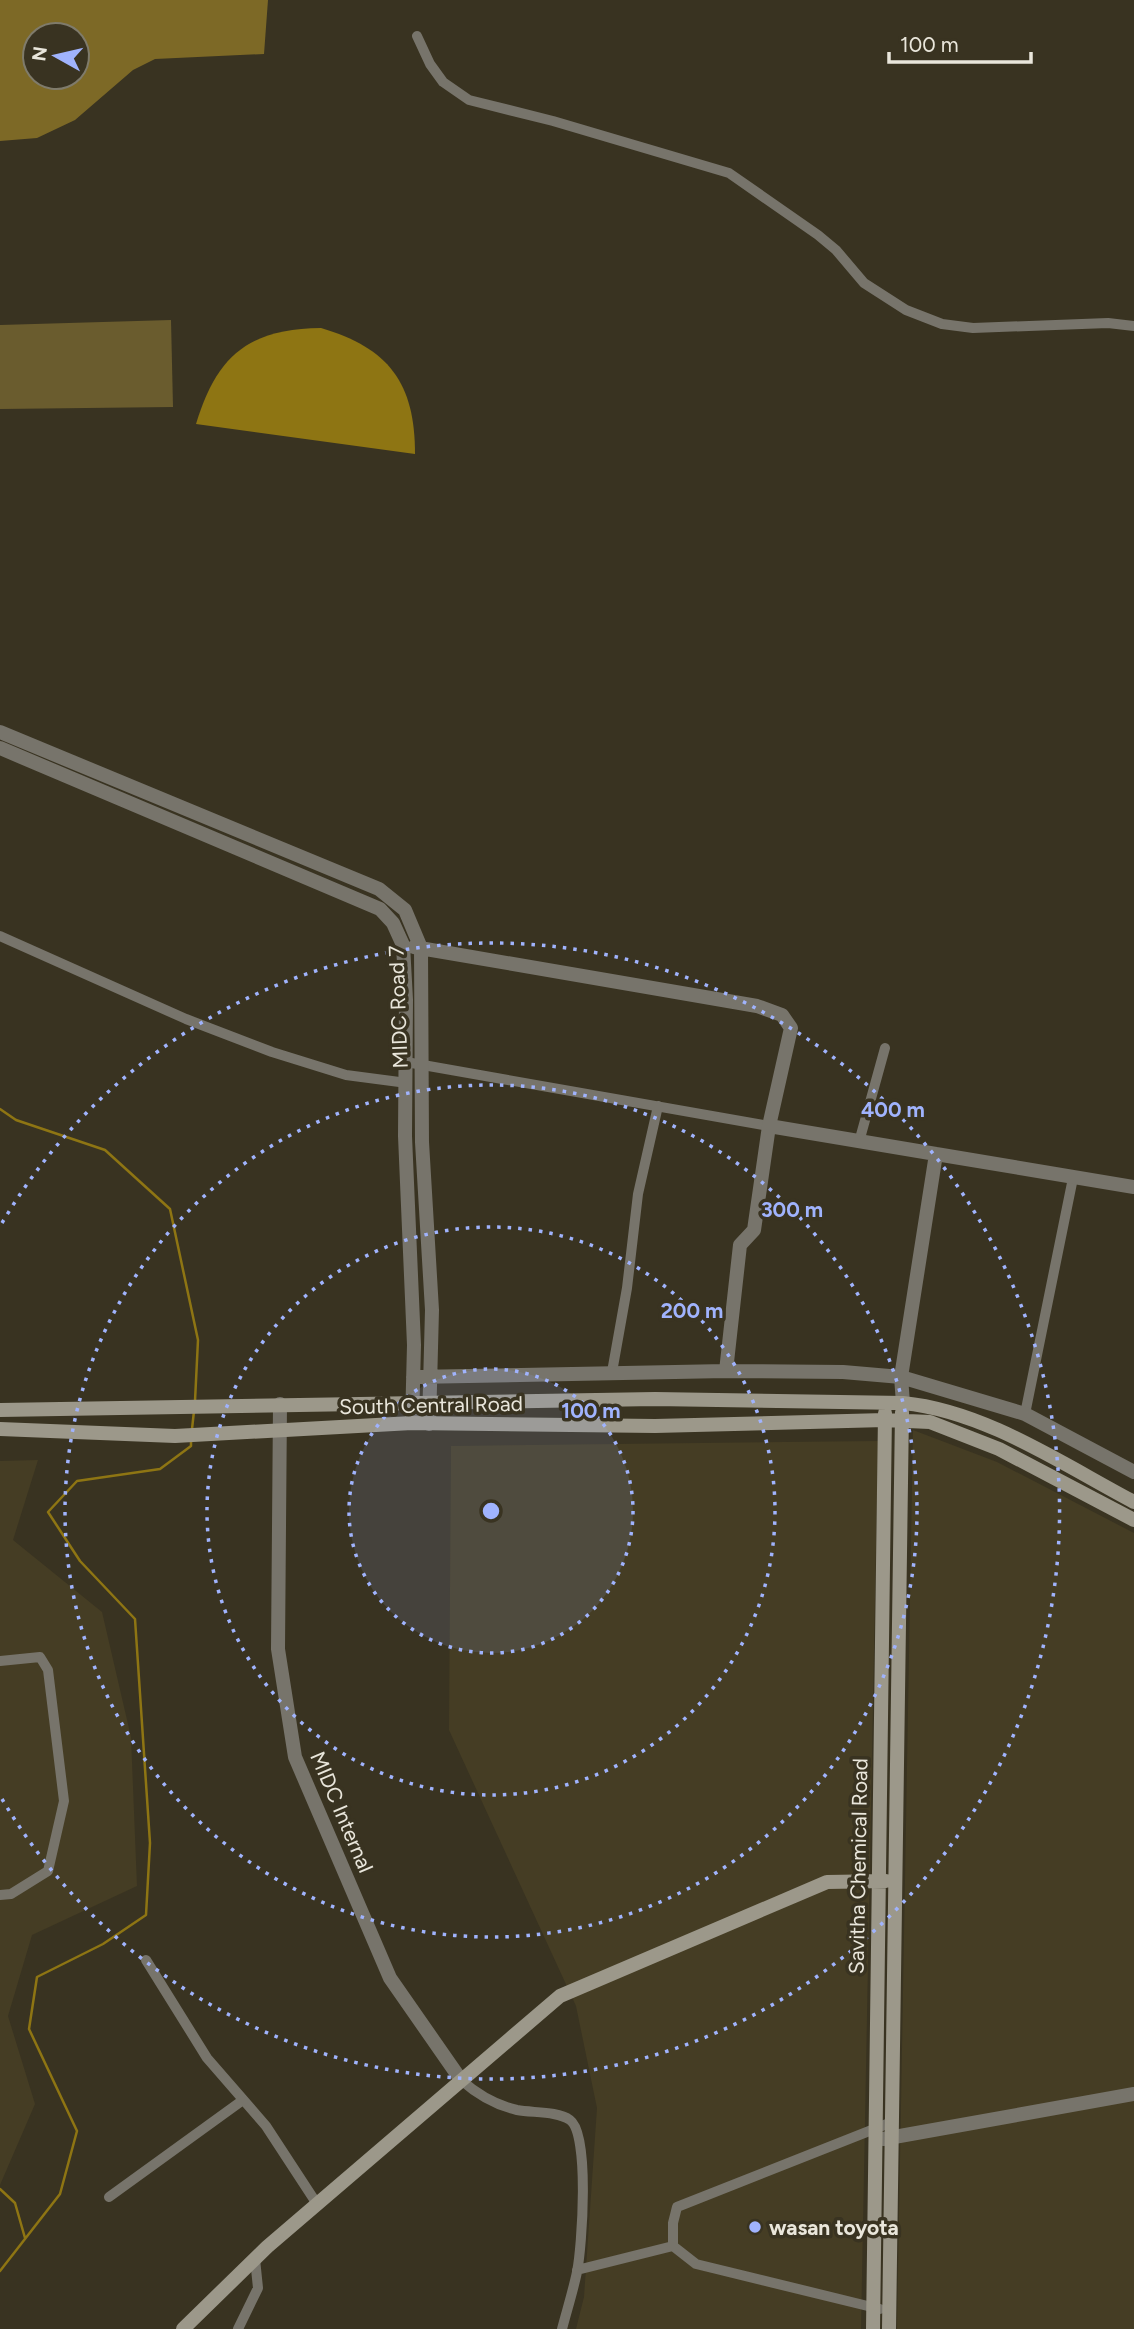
<svg xmlns="http://www.w3.org/2000/svg" width="1134" height="2329" font-family="Figtree,sans-serif">
<style>
.built{fill:#453d24}
.green{fill:#6a5c2e}
.forest{fill:#7d6926;fill-rule:evenodd}
.water{fill:#8e7513}
.lines{fill:none;stroke-linecap:round;stroke-linejoin:round}
.stream{stroke:#8e7513;stroke-width:2.5}
.minor{stroke:#77746b;stroke-width:10}
.tertiary{stroke:#77746b;stroke-width:14}
.secondary{stroke:#9c988a;stroke-width:14}
.ring{fill:none;stroke:#a0b3fd;stroke-width:3.5;stroke-dasharray:3.5 7}
.poi-dot{fill:#a0b3fd;stroke:#393321;stroke-width:2.5}
.labels{text-anchor:middle;dominant-baseline:central;stroke-width:7;stroke-linejoin:round;paint-order:stroke}
.street-label{font-size:21px;fill:#e9e6db;stroke:#393321}
.poi-label{font-size:21px;font-weight:bold;fill:#e9e6db;stroke:#393321;text-anchor:start}
.centre{fill:#a0b3fd;stroke:#393321;stroke-width:3.5}
.ring-label{font-size:21px;text-anchor:middle;font-weight:bold;fill:#a0b3fd;stroke:#393321;stroke-width:7;stroke-linejoin:round;paint-order:stroke}
</style>
<rect width="100%" height="100%" fill="#393321"/>
<!-- built -->
<path class="built" d="M 913,1430 L 997,1462 L 1134,1533 L 1134,2329 L 897,2329 Z
M 878,1441 L 861,2329 L 576,2329 L 584,2297 L 597,2108 L 576,2006 L 449,1730 L 451,1446 Z
M 38,1460 L 13,1540 L 102,1612 L 131,1737 L 137,1886 L 32,1935 L 8,2016 L 35,2104 L 0,2185 L 0,1461 Z"/>
<!-- green -->
<path class="green" d="M 171,320 L 173,407 L 0,409 L 0,325 Z"/>
<!-- forest -->
<path class="forest" d="M 0,0 L 268,0 L 264,54 L 155,59 L 133,70 L 75,120 L 37,138 L 0,141 ZM 35,35 L 77,35 L 77,77 L 35,77 Z"/>
<!-- water -->
<path class="water" d="M 321,328 C 389,348 415,383 415,454 L 196,424 C 217,355 249,329 321,328 Z"/>
<g class="lines">
<!-- stream -->
<path class="stream" d="M 0,1109 L 16,1120 L 105,1150 L 170,1209 L 198,1340 L 195,1401
M 192,1429 L 194,1411
M 0,2189 L 15,2203 L 25,2238
M 0,2271 L 60,2194 L 77,2131 L 29,2029 L 37,1977 L 103,1944 L 146,1915 L 150,1843 L 135,1619 L 80,1561 L 48,1512 L 77,1481 L 160,1469 L 191,1446 L 191,1439"/>
<!-- minor -->
<path class="minor" d="M 417,36 L 430,64 L 443,82 L 469,100 L 553,121 L 729,173 L 818,235 L 836,250 L 864,283 L 906,310 L 942,324 L 973,328 L 1108,323 L 1134,326
M 0,936 L 186,1019 L 272,1052 L 346,1075 L 407,1083
M 406,1062 L 769,1126
M 859,1142 L 885,1048
M 612,1372 L 627,1288 L 638,1194 L 658,1106
M 1025,1414 L 1073,1178
M 0,1661 L 40,1657 L 48,1670 L 64,1801 L 48,1871 L 11,1894 L 0,1895
M 146,1960 L 207,2058 L 266,2126 L 317,2204
M 461,2080 C 478,2095 495,2105 517,2110 C 533,2113 557,2111 570,2120 C 590,2134 582,2247 577,2272 C 573,2291 567,2310 562,2329
M 109,2197 L 243,2100
M 577,2270 L 673,2246
M 880,2309 L 696,2264 L 673,2246 L 673,2223 L 677,2207 L 892,2122
M 238,2329 L 258,2288 L 255,2259"/>
<!-- tertiary -->
<path class="tertiary" d="M 0,732 L 379,889 L 405,910 L 421,948 L 422,1142 L 432,1310 L 429,1424
M 0,748 L 380,909 L 393,923 L 403,945 L 406,1000 L 405,1136 L 414,1345 L 412,1423
M 414,947 L 757,1006 L 782,1015 L 791,1028 L 769,1126
M 936,1154 L 1134,1187
M 726,1371 L 843,1372 L 901,1377 L 1025,1414 L 1134,1472
M 413,1377 L 726,1371 L 740,1245 L 754,1230 L 769,1126 L 936,1154 L 901,1377 L 903,1403
M 280,1404 L 278,1649 L 295,1757 L 390,1978 L 461,2080
M 883,2139 L 1134,2094"/>
<!-- secondary -->
<path class="secondary" d="M 0,1410 L 655,1399 L 903,1403 C 985,1411 1062,1464 1134,1502
M 0,1429 L 175,1436 L 412,1423 L 655,1426 L 885,1420 L 930,1422 L 999,1449 L 1134,1520
M 183,2329 L 267,2247 L 560,1996 L 827,1882 L 886,1881
M 873,2329 L 885,1413
M 889,2329 L 902,1412"/>
</g>
<!-- distance rings -->
<circle cx="491" cy="1511" r="142" fill="#a0b3fd" fill-opacity=".12"/>
<g class="ring">
<circle cx="491" cy="1511" r="142"/>
<circle cx="491" cy="1511" r="284"/>
<circle cx="491" cy="1511" r="426"/>
<path d="M2 1223A568 568 0 1 1 2 1799"/>
</g>
<!-- markers -->
<circle class="poi-dot" cx="755" cy="2227" r="7"/>
<g class="labels">
<!-- street labels -->
<g class="street-label">
<text transform="translate(398 1007) rotate(-92)">MIDC Road 7</text>
<text transform="translate(431 1405) rotate(-1)">South Central Road</text>
<text transform="translate(342 1812) rotate(67)">MIDC Internal</text>
<text transform="translate(858 1866) rotate(-89)">Savitha Chemical Road</text>
</g>
<!-- poi labels -->
<g class="poi-label">
<text x="769" y="2227">wasan toyota</text>
</g>
</g>
<circle cx="491" cy="1511" r="10" class="centre"/>
<g class="ring-label">
<text x="893" y="1117">400 m</text>
<text x="792" y="1217">300 m</text>
<text x="692" y="1318">200 m</text>
<text x="591" y="1418">100 m</text>
</g>
<!-- north arrow -->
<g transform="translate(56 56) rotate(278)"><circle r="33" fill="#393321" stroke="#7f7b6b" stroke-width="2"/>
<path d="M0-5L12 26L0 18L-12 26Z" fill="#a0b3fd"/>
<text y="-10" font-size="19" font-weight="bold" text-anchor="middle" fill="#e9e6db">N</text>
</g>
<!-- scale -->
<path d="M889 52v10h142v-10" fill="none" stroke="#e9e6db" stroke-width="3.5"/>
<text x="900" y="52" font-size="21" fill="#e9e6db" stroke="#393321" stroke-width="5" paint-order="stroke">100 m</text>
</svg>
